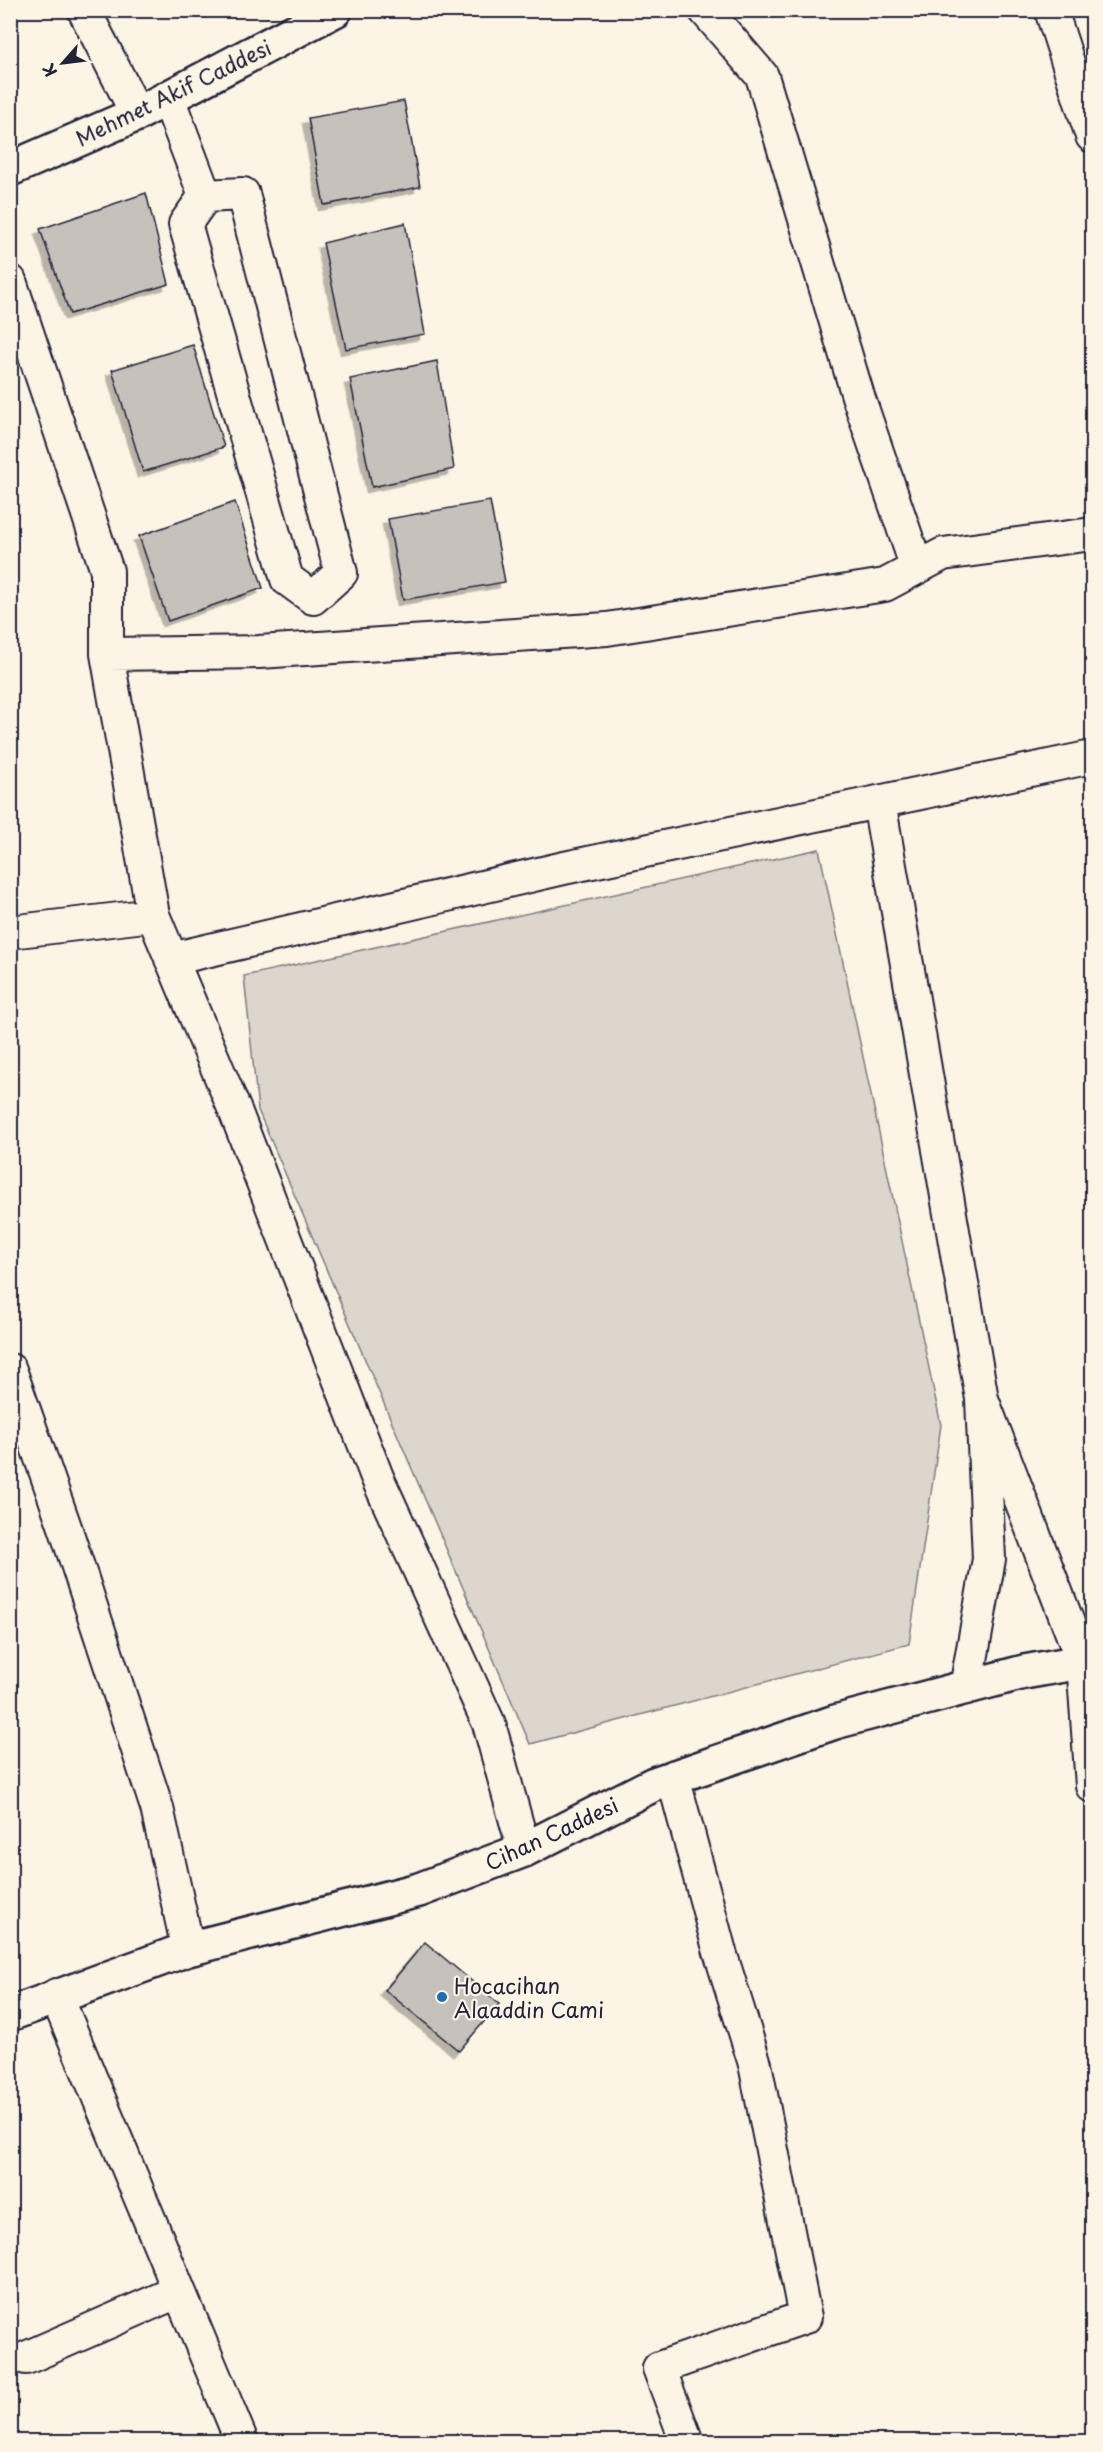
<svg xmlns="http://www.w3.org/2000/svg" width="1103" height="2452" font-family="'Playpen Sans',sans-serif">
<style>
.green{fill:#dcd6cc;stroke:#7f7c84;stroke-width:1.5}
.building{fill:#c6c1bb;stroke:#22223b;stroke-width:1.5;filter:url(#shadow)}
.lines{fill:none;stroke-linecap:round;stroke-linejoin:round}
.street-casing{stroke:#22223b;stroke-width:36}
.secondary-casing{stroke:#22223b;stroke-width:38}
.street{stroke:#fcf5e5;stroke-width:32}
.secondary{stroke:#fcf5e5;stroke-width:33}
.poi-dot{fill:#1f6fb2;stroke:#fcf5e5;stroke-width:2}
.labels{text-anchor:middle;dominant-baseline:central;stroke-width:4.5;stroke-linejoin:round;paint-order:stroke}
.street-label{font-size:21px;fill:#22223b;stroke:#fcf5e5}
.poi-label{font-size:21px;fill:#22223b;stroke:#fcf5e5;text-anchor:start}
</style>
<defs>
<filter id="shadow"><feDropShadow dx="-5.5" dy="5.5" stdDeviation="0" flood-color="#0004"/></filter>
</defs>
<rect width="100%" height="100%" fill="#fcf5e5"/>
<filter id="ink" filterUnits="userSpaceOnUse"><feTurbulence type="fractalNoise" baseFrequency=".0167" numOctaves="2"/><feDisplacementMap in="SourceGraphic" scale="12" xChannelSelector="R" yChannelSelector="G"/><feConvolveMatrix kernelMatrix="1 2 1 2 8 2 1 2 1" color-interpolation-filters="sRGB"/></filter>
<g filter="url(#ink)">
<!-- green -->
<path class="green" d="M 819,849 L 941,1425 L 909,1644 L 530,1744 L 258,1110 L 244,976 Z"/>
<!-- building -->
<path class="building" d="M 404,101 L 420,187 L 324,205 L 308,118 Z
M 146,193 L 169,284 L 70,314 L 40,229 Z
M 405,223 L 425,334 L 346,349 L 323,243 Z
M 193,345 L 224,447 L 143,472 L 112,370 Z
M 437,361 L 454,469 L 372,487 L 350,379 Z
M 490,501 L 505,582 L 403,600 L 388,519 Z
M 235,502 L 263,588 L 168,621 L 139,536 Z
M 425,1942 L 499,2004 L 459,2051 L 385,1990 Z"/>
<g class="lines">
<defs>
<path id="street" d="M 84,10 L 137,114
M 705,10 L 762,76 L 858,396 L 917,568
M 1051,10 L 1092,136
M 168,98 L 205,196
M 243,194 L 341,573 L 313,598 L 287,579 L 185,224 L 205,196 Z
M 10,281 L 107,571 L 107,654 L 153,915 L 236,1113 L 377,1477 L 489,1724 L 524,1850
M 107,654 L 259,652 L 607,629 L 885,585 L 943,554 L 1092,534
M 879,802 L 982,1399
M 10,932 L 153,915
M 171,959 L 564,868 L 1092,757
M 10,1370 L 66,1530 L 157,1808 L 188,1949
M 966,1688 L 989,1559 L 982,1399 L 1083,1662 L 1092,1786
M 673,1777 L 720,1952 L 755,2064 L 805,2317 L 659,2368 L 687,2442
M 56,1995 L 242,2442
M 26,2358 L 179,2291"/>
<path id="secondary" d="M 10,169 L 137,114 L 335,10
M 10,2014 L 188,1949 L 419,1890 L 524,1850 L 654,1784 L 835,1722 L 1024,1672 L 1092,1660"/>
</defs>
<!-- street casing -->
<use href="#street" class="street-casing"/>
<!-- secondary casing -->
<use href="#secondary" class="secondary-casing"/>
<!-- street -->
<use href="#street" class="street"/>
<!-- secondary -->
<use href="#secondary" class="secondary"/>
</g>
</g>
<!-- markers -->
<circle class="poi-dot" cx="442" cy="1997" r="6"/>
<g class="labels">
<!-- street labels -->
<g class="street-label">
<text transform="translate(173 92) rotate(-26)">Mehmet Akif Caddesi</text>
<text transform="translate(551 1833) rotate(-25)">Cihan Caddesi</text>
</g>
<!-- poi labels -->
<g class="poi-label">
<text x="454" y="1985">Hocacihan<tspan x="454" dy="24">Alaaddin Cami</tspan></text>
</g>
</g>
<!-- margin -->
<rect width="1103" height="2452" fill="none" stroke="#fcf5e5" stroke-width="36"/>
<rect x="18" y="18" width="1067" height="2416" fill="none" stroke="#22223b" stroke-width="2" filter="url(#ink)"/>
<!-- north arrow -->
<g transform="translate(63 63) rotate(242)" stroke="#fcf5e5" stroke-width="4.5" paint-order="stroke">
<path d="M0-4.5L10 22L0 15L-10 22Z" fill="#22223b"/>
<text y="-9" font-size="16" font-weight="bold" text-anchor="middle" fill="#22223b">K</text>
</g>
</svg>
